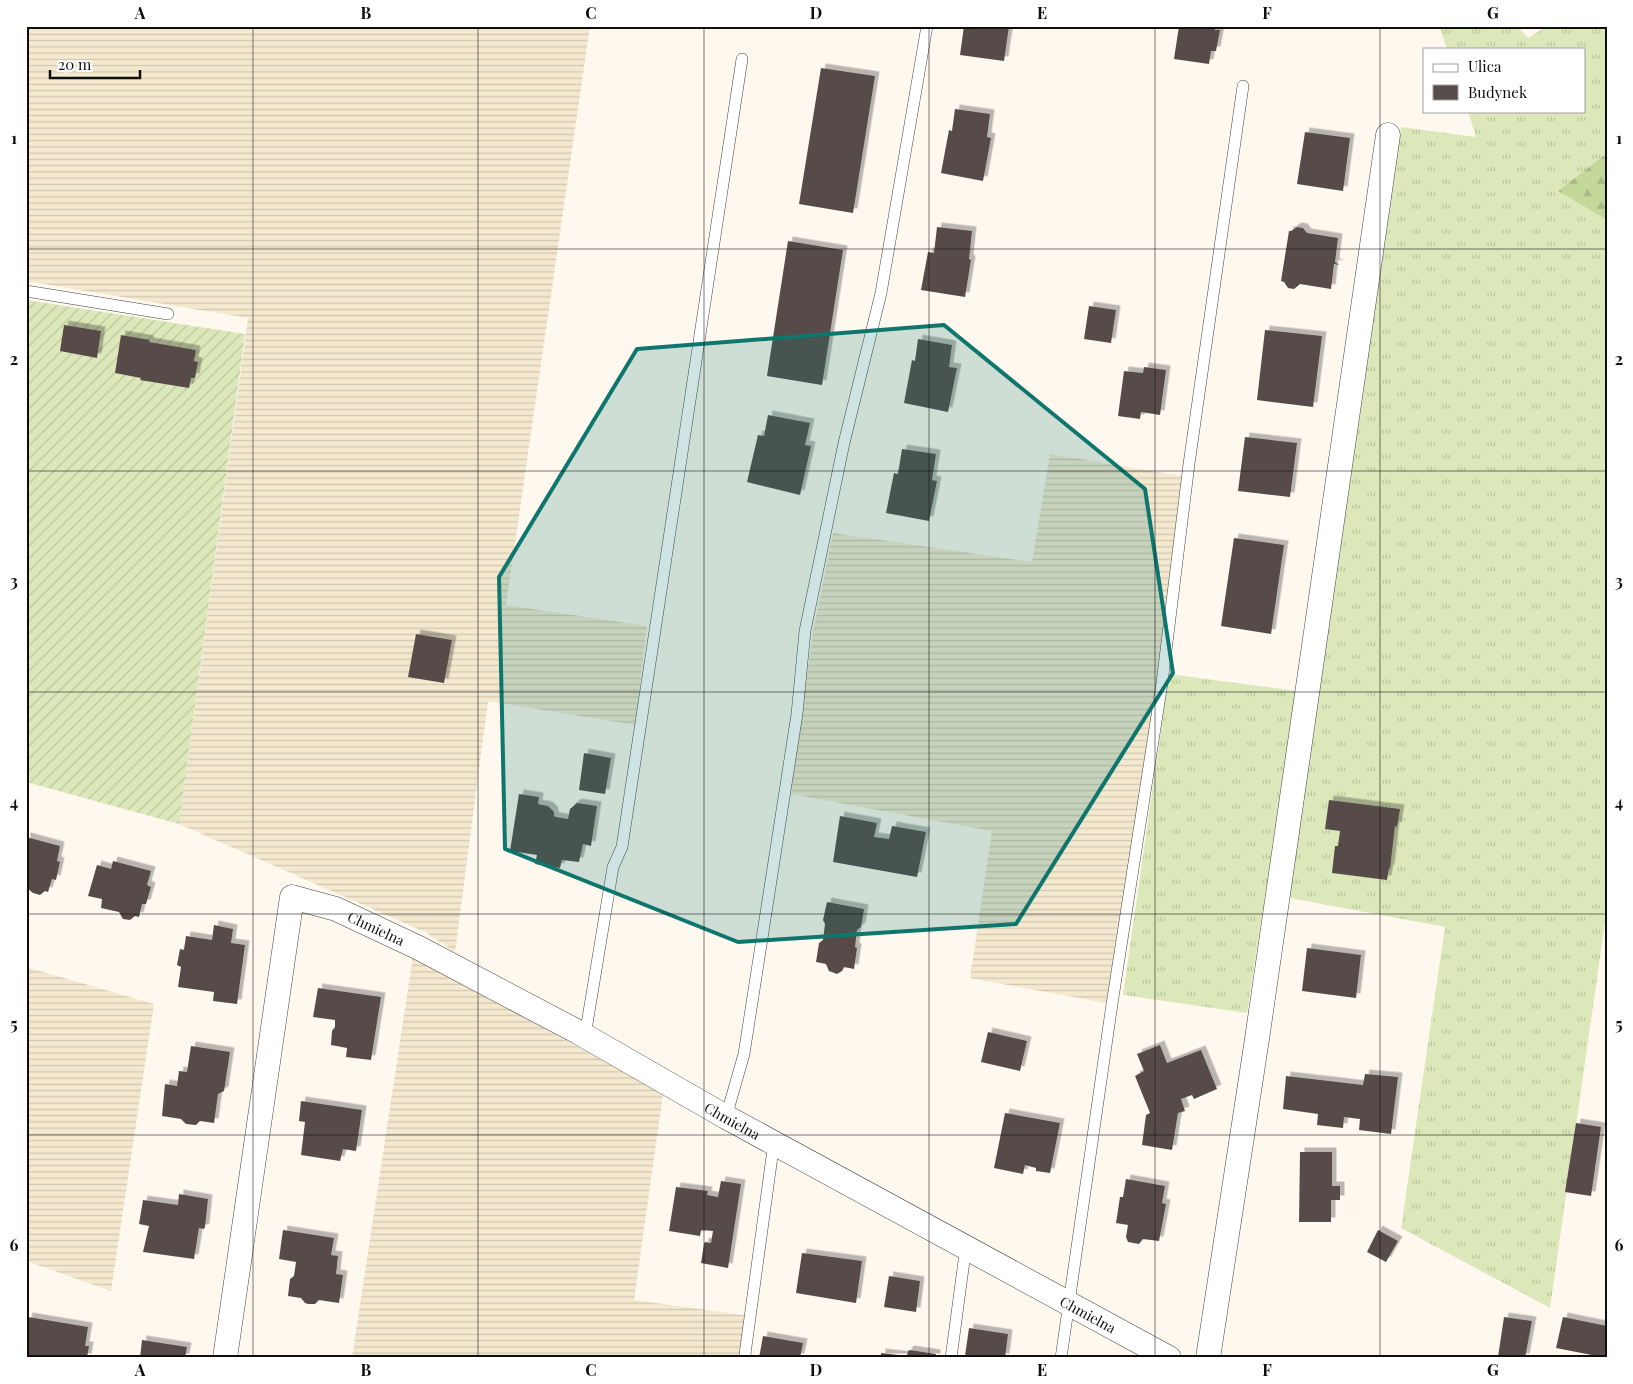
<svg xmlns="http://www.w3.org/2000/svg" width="1633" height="1384" font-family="'Playfair Display',serif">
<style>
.farmland{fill:url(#farmland-rules)}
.grass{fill:url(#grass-tufts)}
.forest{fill:url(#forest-firs)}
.garden{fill:url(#garden-furrows)}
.building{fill:#564c4a;filter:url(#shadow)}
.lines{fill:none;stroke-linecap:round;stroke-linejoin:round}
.service-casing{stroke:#414141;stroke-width:12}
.minor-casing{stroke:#414141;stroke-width:25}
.service{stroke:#fff;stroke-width:11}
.minor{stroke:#fff;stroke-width:24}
.marked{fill:#0f766e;fill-opacity:0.2;stroke:#0f766e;stroke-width:4;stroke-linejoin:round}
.grid{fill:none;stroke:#0e0e0e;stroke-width:1;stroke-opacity:0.55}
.labels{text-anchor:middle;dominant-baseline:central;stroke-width:5;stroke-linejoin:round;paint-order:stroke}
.street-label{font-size:14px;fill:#0e0e0e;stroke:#fff}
.neatline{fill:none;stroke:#0e0e0e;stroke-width:2}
.grid-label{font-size:16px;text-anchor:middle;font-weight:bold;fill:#0e0e0e}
</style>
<defs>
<pattern id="farmland-rules" width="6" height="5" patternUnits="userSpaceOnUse" patternTransform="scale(1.25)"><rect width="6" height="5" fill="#f4e9cf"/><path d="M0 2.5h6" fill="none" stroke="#d0c7b1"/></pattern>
<pattern id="grass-tufts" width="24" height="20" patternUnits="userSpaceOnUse" patternTransform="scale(1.25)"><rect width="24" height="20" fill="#dce8b9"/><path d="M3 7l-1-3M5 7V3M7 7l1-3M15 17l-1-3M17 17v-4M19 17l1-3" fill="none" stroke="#bcc69e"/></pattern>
<pattern id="forest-firs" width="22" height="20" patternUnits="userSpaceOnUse" patternTransform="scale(1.25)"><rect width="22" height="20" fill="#c3d899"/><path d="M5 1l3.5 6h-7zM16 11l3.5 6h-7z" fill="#a6b883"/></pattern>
<pattern id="garden-furrows" width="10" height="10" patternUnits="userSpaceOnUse" patternTransform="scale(1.25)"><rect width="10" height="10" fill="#dce8b9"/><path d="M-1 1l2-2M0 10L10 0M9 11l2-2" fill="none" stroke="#bcc69e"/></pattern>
<filter id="shadow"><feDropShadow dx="4.5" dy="-4.5" stdDeviation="0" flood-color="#0004"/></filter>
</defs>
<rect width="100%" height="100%" fill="#fef8ef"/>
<!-- farmland -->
<path class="farmland" d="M 26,26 L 590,26 L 506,605 L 647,626 L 635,725 L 488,701 L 455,952 L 425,932 L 179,824 L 248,318 L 26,281 Z
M 1050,454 L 1182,476 L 1149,742 L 1111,1004 L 970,978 L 992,831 L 791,794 L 813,632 L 833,533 L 1032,562 Z
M 413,956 L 663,1094 L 634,1300 L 750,1316 L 744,1358 L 352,1358 Z
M 26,967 L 154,1004 L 111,1291 L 26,1261 Z"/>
<!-- grass -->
<path class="grass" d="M 1439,26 L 1517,26 L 1528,38 L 1547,26 L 1607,26 L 1607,153 L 1558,191 L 1607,220 L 1607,908 L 1550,1308 L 1401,1228 L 1445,927 L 1290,898 L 1306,777 L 1401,127 L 1476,137 L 1468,111 L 1584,111 L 1584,49 L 1447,49 Z
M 1169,674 L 1296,691 L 1247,1013 L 1123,995 Z"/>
<!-- forest -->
<path class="forest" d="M 1607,153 L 1607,220 L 1558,191 Z"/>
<!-- garden -->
<path class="garden" d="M 26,300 L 245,334 L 179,824 L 26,782 Z"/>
<!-- building -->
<path class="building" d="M 964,26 L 1009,26 L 1004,61 L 960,55 Z
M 1179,26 L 1215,26 L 1215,30 L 1220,30 L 1216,51 L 1211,51 L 1209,64 L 1174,59 Z
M 821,68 L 875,76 L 853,213 L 799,204 Z
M 955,109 L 990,114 L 987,137 L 991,138 L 983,181 L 941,173 L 949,130 L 952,131 Z
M 1305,132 L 1350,138 L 1343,191 L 1297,184 Z
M 937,227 L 972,231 L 969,259 L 971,260 L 965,297 L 921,290 L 928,252 L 934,253 Z
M 1297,227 L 1303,228 L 1307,233 L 1338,238 L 1335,262 L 1339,265 L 1334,264 L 1331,289 L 1300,284 L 1294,289 L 1288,288 L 1284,282 L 1281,281 L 1289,231 L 1291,231 Z
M 788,241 L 843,250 L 822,385 L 767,376 Z
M 1089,306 L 1116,310 L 1111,343 L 1084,339 Z
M 64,325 L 101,331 L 97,358 L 60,351 Z
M 1265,330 L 1322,336 L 1313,407 L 1257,400 Z
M 121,335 L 150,340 L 149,342 L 196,350 L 194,361 L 198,362 L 195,378 L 191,378 L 189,388 L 140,380 L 141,378 L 115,373 Z
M 918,339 L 952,345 L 949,367 L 957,368 L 948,412 L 904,403 L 912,360 L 915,361 Z
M 1144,367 L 1166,370 L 1160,415 L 1141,412 L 1140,419 L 1118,416 L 1124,371 L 1143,373 Z
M 768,415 L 810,423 L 805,445 L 811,446 L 800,495 L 747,482 L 758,435 L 764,436 Z
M 1245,437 L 1297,443 L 1290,497 L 1238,491 Z
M 902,449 L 936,454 L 932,480 L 937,481 L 929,521 L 886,513 L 894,473 L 898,474 Z
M 1234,538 L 1284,545 L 1271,634 L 1221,626 Z
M 416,634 L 452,640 L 444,683 L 408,677 Z
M 584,753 L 611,758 L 605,794 L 579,790 Z
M 519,794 L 539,797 L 538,804 L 548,806 L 554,812 L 554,816 L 556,817 L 568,819 L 570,809 L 577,803 L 597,806 L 591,846 L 583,844 L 579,862 L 562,860 L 560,868 L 535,864 L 537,855 L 510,851 Z
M 1329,800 L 1400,809 L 1397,827 L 1395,826 L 1390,869 L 1389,868 L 1387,880 L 1332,873 L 1335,846 L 1338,846 L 1340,831 L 1325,829 Z
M 840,816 L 877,823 L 874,837 L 889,839 L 892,826 L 926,832 L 917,877 L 833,862 Z
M 26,837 L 60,846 L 57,861 L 60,862 L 56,880 L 52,879 L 48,892 L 45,891 L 40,895 L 33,893 L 26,887 Z
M 113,861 L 151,871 L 147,885 L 151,887 L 146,904 L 142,904 L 139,917 L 135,916 L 130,920 L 123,919 L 119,912 L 101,908 L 102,899 L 88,896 L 97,865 L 111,869 Z
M 827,902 L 864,909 L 861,927 L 857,930 L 855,947 L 857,948 L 854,969 L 844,967 L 842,971 L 837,974 L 829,971 L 826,964 L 816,962 L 819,943 L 823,940 L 825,924 L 823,920 Z
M 214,925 L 233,929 L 231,943 L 245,945 L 237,1004 L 213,1001 L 214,992 L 178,987 L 181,967 L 177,965 L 180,949 L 184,950 L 186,936 L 212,940 Z
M 1307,948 L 1361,955 L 1356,998 L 1302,991 Z
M 318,988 L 381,997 L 371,1060 L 346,1057 L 347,1048 L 331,1045 L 332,1031 L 335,1027 L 335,1020 L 313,1017 Z
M 988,1032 L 1027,1041 L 1020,1071 L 981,1062 Z
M 1160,1045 L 1167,1063 L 1201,1050 L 1217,1089 L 1194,1099 L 1192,1095 L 1181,1099 L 1185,1111 L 1178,1113 L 1172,1150 L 1142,1145 L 1146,1115 L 1150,1113 L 1135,1076 L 1144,1071 L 1137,1054 Z
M 191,1046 L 230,1052 L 224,1091 L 218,1094 L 214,1123 L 200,1121 L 196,1125 L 186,1124 L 181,1119 L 162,1116 L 165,1084 L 177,1086 L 179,1071 L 187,1072 Z
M 1365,1074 L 1398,1077 L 1391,1134 L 1359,1130 L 1360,1119 L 1344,1117 L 1343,1128 L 1317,1125 L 1318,1114 L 1283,1109 L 1286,1076 L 1363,1085 Z
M 301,1101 L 362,1110 L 356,1151 L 343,1149 L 340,1161 L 301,1155 L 305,1122 L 299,1121 Z
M 1005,1113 L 1060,1123 L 1050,1173 L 1036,1171 L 1036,1168 L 1025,1165 L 1023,1174 L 994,1168 Z
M 1576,1123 L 1601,1127 L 1591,1196 L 1565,1192 Z
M 1300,1152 L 1332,1152 L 1332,1186 L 1340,1186 L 1340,1200 L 1331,1200 L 1331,1222 L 1299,1222 Z
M 1126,1179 L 1165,1186 L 1162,1203 L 1166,1204 L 1159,1241 L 1143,1239 L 1139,1244 L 1128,1242 L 1126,1237 L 1128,1225 L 1116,1223 L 1120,1197 L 1123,1197 Z
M 721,1181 L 741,1184 L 728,1268 L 701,1263 L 704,1244 L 705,1242 L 711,1243 L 713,1231 L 701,1230 L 700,1236 L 669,1231 L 676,1187 L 708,1191 L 707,1195 L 718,1197 Z
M 179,1194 L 208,1199 L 205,1227 L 204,1229 L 199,1228 L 194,1259 L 143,1252 L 149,1226 L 139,1224 L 143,1200 L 178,1205 Z
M 283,1230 L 334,1238 L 331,1255 L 338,1256 L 336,1274 L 343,1275 L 339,1303 L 319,1300 L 315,1304 L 308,1304 L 305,1303 L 301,1298 L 288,1296 L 290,1279 L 294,1276 L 296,1262 L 279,1259 Z
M 1378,1230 L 1398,1241 L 1386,1262 L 1367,1252 Z
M 802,1253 L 862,1261 L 856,1303 L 796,1293 Z
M 889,1276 L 920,1281 L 916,1312 L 884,1307 Z
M 28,1317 L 88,1327 L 85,1346 L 89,1346 L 87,1358 L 26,1358 L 26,1329 Z
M 1504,1317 L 1532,1321 L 1525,1358 L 1498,1357 Z
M 1563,1317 L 1607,1326 L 1607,1358 L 1556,1348 Z
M 969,1328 L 1008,1334 L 1005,1358 L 965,1356 Z
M 763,1336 L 803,1343 L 800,1358 L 759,1358 Z
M 142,1340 L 187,1347 L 185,1358 L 140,1358 Z
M 910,1350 L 936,1354 L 936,1358 L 881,1358 L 881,1353 L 907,1356 L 908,1351 Z"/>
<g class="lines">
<defs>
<path id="service" d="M 26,291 L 168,314
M 585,1036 L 613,867 L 622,847 L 742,59
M 726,1117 L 744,1054 L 797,714 L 805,631 L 844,443 L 881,293 L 927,26
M 746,1358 L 745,1354 L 774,1142
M 951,1358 L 966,1246
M 1061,1358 L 1112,1004 L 1162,683 L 1189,464 L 1243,86"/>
<g id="minor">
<path id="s1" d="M 225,1358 L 292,897 L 336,909 L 419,948 L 578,1032 L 726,1117 L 1169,1358"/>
<path d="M 1208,1358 L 1257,1039 L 1388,135"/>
</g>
</defs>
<!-- service casing -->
<use href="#service" class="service-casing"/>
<!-- minor casing -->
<use href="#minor" class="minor-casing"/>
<!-- service -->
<use href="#service" class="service"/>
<!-- minor -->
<use href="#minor" class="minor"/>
</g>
<!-- marked area -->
<path class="marked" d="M 944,325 L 1145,489 L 1173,673 L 1016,924 L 738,942 L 505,849 L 499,577 L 637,349 Z"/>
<!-- grid -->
<path class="grid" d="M 253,26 L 253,1358M 478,26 L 478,1358M 704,26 L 704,1358M 929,26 L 929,1358M 1155,26 L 1155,1358M 1380,26 L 1380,1358M 26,249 L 1607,249M 26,471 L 1607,471M 26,692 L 1607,692M 26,914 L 1607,914M 26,1135 L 1607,1135"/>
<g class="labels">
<!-- street labels -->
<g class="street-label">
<text stroke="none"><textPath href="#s1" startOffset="556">Chmielna</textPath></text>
<text stroke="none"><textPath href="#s1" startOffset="961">Chmielna</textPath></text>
<text stroke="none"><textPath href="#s1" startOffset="1366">Chmielna</textPath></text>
</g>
</g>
<!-- border -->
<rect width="1633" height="1384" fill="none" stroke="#ffffff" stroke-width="55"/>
<!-- legend -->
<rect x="1423" y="48" width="162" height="65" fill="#ffffff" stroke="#9f9f9f"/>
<rect x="1433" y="64" width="25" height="8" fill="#ffffff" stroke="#9f9f9f"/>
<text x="1468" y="72" font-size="15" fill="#0e0e0e">Ulica</text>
<rect x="1433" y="85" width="25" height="15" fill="#564c4a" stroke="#9f9f9f"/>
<text x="1468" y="98" font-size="15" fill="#0e0e0e">Budynek</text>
<!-- scale -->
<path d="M50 70v8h90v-8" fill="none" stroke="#0e0e0e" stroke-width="2.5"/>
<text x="58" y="70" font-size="15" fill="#0e0e0e" stroke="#ffffff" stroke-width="4" paint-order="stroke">20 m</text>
<rect x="28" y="28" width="1578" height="1328" class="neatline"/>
<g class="grid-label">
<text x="140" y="19">A</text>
<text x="366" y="19">B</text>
<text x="591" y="19">C</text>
<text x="816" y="19">D</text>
<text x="1042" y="19">E</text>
<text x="1267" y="19">F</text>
<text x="1493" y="19">G</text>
<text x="14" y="144">1</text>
<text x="1619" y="144">1</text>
<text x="14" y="365">2</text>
<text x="1619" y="365">2</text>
<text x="14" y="587">3</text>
<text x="1619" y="587">3</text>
<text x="14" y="808">4</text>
<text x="1619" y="808">4</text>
<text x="14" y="1030">5</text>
<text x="1619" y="1030">5</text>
<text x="14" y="1251">6</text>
<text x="1619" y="1251">6</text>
<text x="140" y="1376">A</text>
<text x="366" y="1376">B</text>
<text x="591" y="1376">C</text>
<text x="816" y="1376">D</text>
<text x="1042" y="1376">E</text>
<text x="1267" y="1376">F</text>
<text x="1493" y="1376">G</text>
</g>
</svg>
